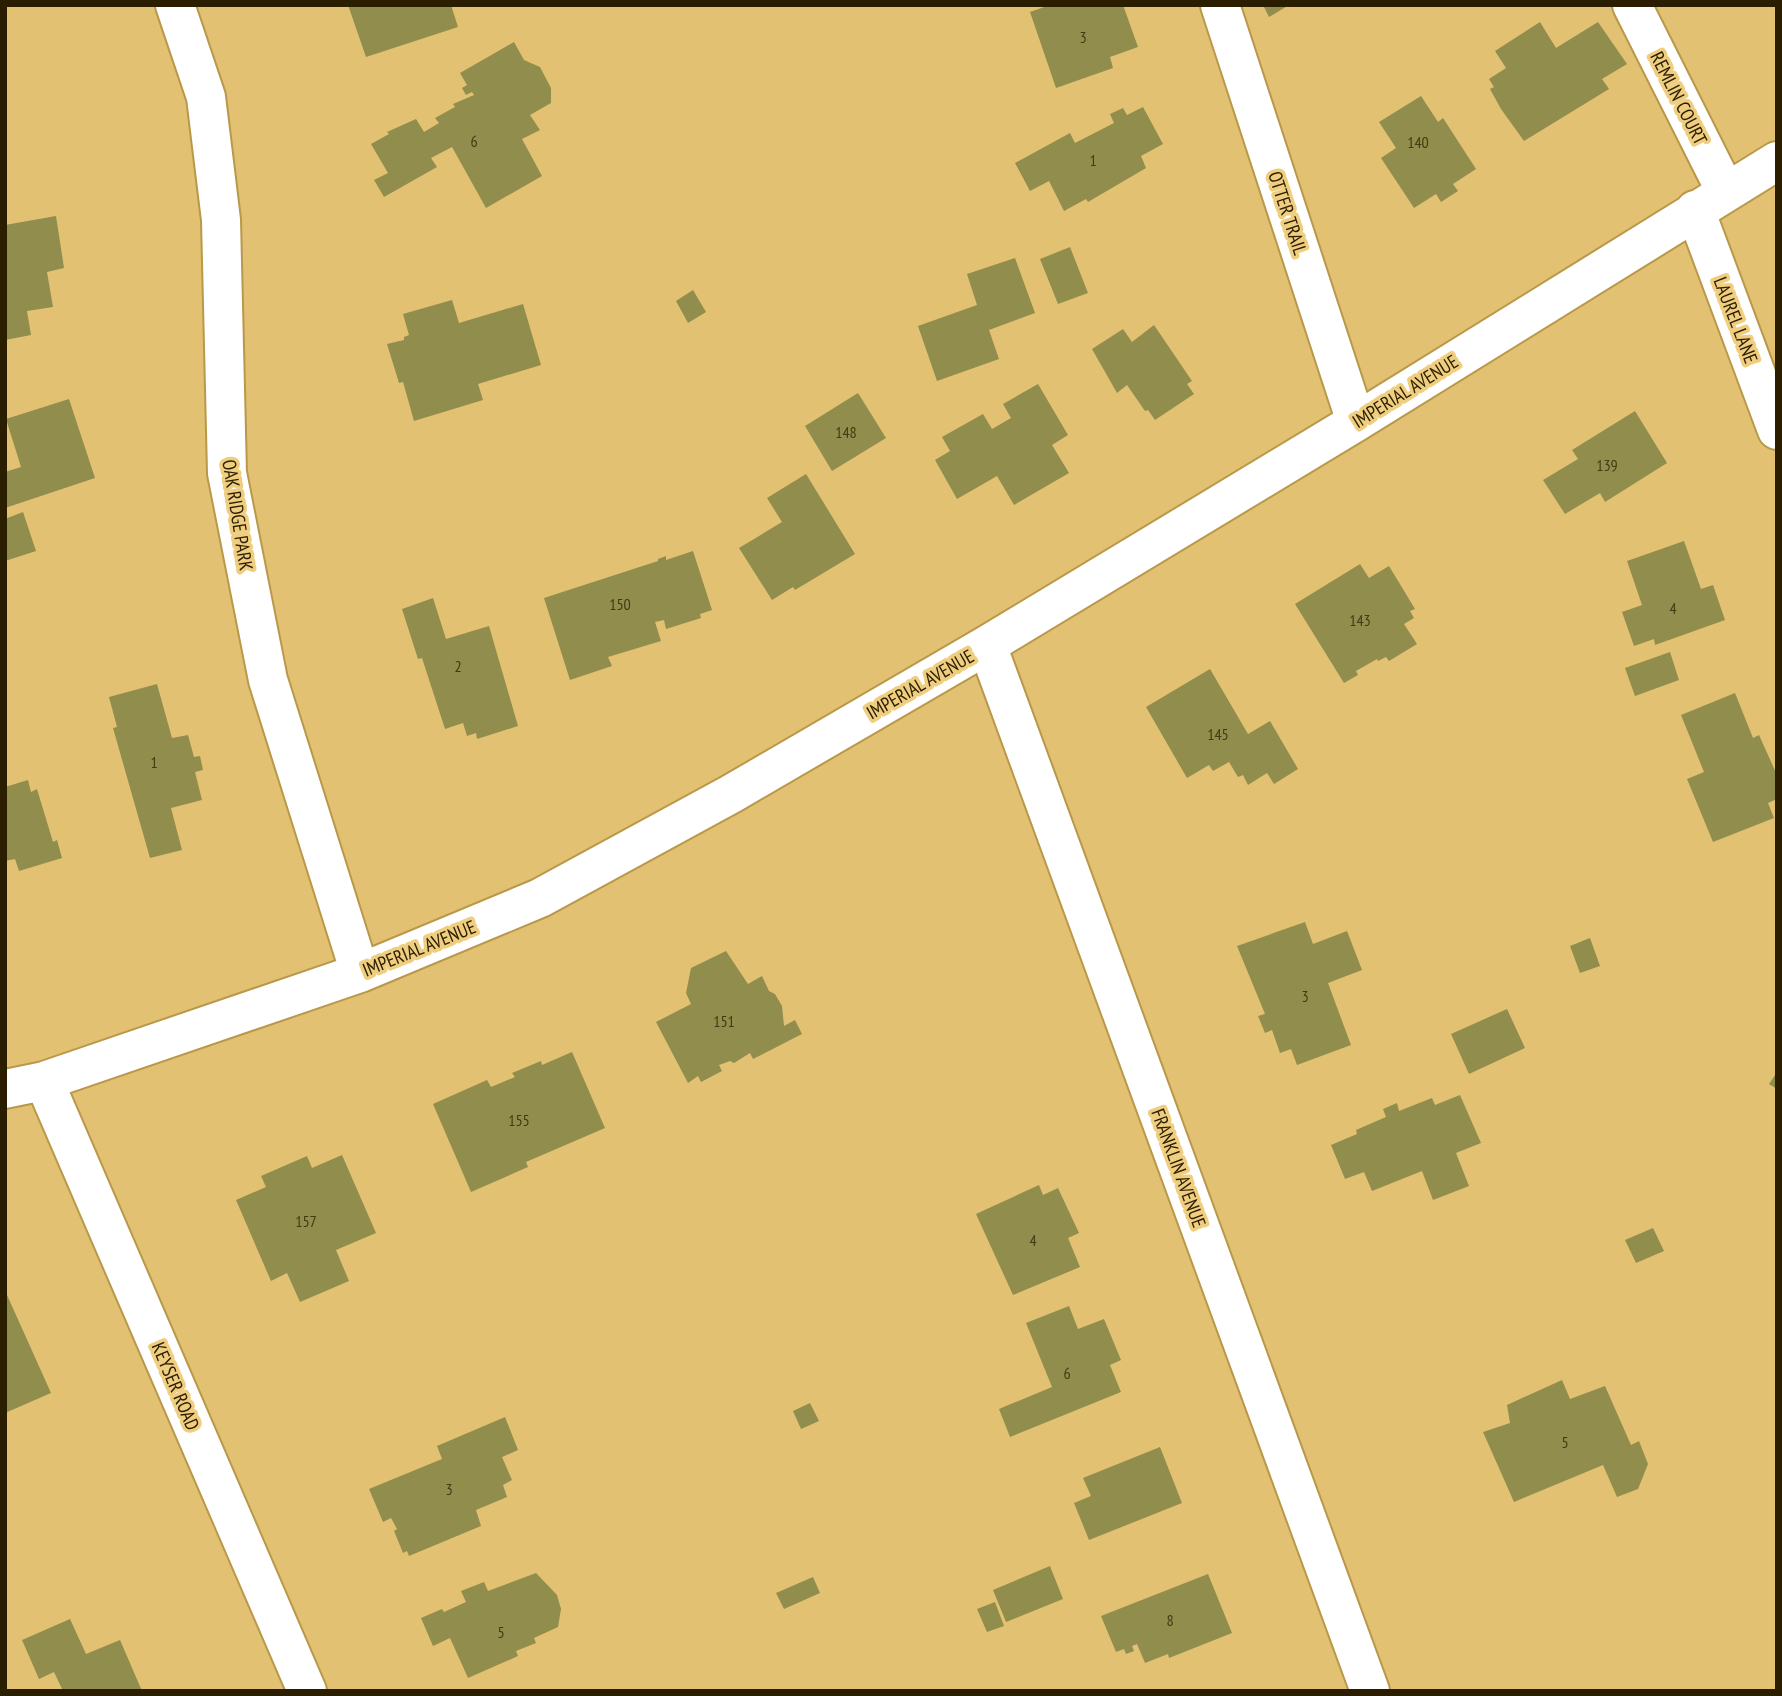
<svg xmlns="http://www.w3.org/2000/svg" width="1782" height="1696" font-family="'PT Sans Narrow',sans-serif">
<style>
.building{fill:#908d4d}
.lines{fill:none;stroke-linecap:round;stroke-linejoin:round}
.minor-casing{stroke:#b9984a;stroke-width:42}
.minor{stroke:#fff;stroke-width:38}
.labels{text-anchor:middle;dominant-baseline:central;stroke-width:7;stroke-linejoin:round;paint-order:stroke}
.number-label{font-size:16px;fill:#443913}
.street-label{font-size:19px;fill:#2a1d00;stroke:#f0ce80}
</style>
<rect width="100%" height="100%" fill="#e3c173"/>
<!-- building -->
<path class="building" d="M 348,5 L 451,5 L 458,27 L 366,57 Z
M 1050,5 L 1123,5 L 1138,47 L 1110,57 L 1113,68 L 1056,88 L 1030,12 Z
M 1263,5 L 1289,5 L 1269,17 Z
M 1540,22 L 1556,48 L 1598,22 L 1627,64 L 1602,79 L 1609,89 L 1524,141 L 1501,109 L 1490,89 L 1494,87 L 1489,79 L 1506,68 L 1495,51 Z
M 514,42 L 524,60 L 540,67 L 551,88 L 551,103 L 530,115 L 540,130 L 522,139 L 542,176 L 486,208 L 452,147 L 431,158 L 437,167 L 384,197 L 374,180 L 388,173 L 371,144 L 389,134 L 387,132 L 416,119 L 424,132 L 439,123 L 435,118 L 455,107 L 453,104 L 474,95 L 472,92 L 466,95 L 462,88 L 467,85 L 460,73 Z
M 1421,96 L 1438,122 L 1443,118 L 1476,169 L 1453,184 L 1458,191 L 1441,202 L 1436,194 L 1414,208 L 1381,158 L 1396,148 L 1379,122 Z
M 1143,107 L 1163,144 L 1141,156 L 1146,168 L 1088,202 L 1086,199 L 1064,211 L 1049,181 L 1030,191 L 1015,163 L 1070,133 L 1075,143 L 1114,123 L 1110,114 L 1123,108 L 1127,115 Z
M 56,216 L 64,268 L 47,272 L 53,307 L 27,311 L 31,335 L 5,340 L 5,225 Z
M 1070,247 L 1088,293 L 1058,304 L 1040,259 Z
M 1015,258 L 1035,313 L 989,330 L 999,359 L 937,381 L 918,326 L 977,305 L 967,274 Z
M 693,290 L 706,312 L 688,323 L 676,301 Z
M 452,300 L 459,323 L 523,304 L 541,365 L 478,384 L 483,400 L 414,421 L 403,382 L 399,383 L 387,344 L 404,340 L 404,337 L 409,335 L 403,314 Z
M 1154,325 L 1192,381 L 1187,384 L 1194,394 L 1155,420 L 1148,410 L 1145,411 L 1127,385 L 1117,393 L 1092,349 L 1123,329 L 1132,342 Z
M 1038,384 L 1068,435 L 1052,445 L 1069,473 L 1014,505 L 997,476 L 957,499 L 935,460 L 950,451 L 942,437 L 983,414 L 992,429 L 1011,418 L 1003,404 Z
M 858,393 L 886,438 L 832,471 L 805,426 Z
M 69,399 L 95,478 L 5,508 L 5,472 L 21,467 L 6,419 Z
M 1635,411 L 1667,463 L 1605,502 L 1600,493 L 1565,514 L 1543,480 L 1578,459 L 1572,450 Z
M 806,474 L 855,554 L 795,590 L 793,587 L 772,600 L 739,548 L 782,522 L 767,498 Z
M 23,512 L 36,551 L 5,561 L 5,519 Z
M 1684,541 L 1701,589 L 1713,585 L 1725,620 L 1655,645 L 1654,639 L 1634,646 L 1622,612 L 1642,605 L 1627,561 Z
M 693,551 L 712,610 L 700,614 L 701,618 L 666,629 L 664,620 L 655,622 L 661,641 L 608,657 L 612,666 L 570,680 L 544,598 L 658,561 L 658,559 L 666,556 L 666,560 Z
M 1360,564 L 1369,578 L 1389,566 L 1415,609 L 1410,611 L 1414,618 L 1404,624 L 1417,644 L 1389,661 L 1386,657 L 1378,661 L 1377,659 L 1356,671 L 1358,675 L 1344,683 L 1295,604 Z
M 433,598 L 446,639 L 489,626 L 518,726 L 477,739 L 476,733 L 467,736 L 463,723 L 445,729 L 422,658 L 418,659 L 402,609 Z
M 1670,652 L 1679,680 L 1635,696 L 1625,668 Z
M 1210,669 L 1248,734 L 1270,721 L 1298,769 L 1274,784 L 1267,773 L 1248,785 L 1243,775 L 1238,777 L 1229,762 L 1213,771 L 1209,765 L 1187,778 L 1146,707 Z
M 157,684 L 172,738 L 188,735 L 194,757 L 200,756 L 203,770 L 195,772 L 202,800 L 171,808 L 182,850 L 150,858 L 113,728 L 117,727 L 109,697 Z
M 1735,693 L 1753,738 L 1759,735 L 1777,775 L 1777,799 L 1768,803 L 1774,818 L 1713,842 L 1687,779 L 1704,772 L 1681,715 Z
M 28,780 L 31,792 L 37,789 L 53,842 L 57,840 L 62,858 L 19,871 L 15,859 L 5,861 L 5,787 Z
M 1305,922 L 1313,944 L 1347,931 L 1362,970 L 1328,983 L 1351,1045 L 1297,1065 L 1291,1049 L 1280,1053 L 1272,1030 L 1265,1033 L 1258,1016 L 1265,1014 L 1237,946 Z
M 1590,938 L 1600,966 L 1580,973 L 1570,946 Z
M 726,951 L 748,984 L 762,976 L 769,991 L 775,994 L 782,1006 L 784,1026 L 795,1020 L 802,1034 L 753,1059 L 750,1053 L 734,1063 L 730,1061 L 719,1065 L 722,1071 L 701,1082 L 698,1076 L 688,1083 L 656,1022 L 691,1004 L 686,993 L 691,968 Z
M 1507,1009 L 1525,1048 L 1469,1074 L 1451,1034 Z
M 572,1052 L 605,1128 L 526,1162 L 528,1167 L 471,1192 L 433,1104 L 487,1080 L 491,1087 L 515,1077 L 512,1073 L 541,1061 L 542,1065 Z
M 1777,1072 L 1777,1089 L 1769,1084 Z
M 1460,1095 L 1481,1143 L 1456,1153 L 1469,1186 L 1433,1200 L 1422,1171 L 1372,1191 L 1364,1172 L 1345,1179 L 1331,1145 L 1357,1134 L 1356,1130 L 1386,1117 L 1383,1109 L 1397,1103 L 1399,1111 L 1432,1098 L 1435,1105 Z
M 342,1155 L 376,1233 L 336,1250 L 349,1281 L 300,1302 L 287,1273 L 271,1281 L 236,1200 L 266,1187 L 261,1176 L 307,1156 L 312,1168 Z
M 1039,1185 L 1043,1195 L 1058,1188 L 1079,1233 L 1068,1238 L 1080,1267 L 1013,1295 L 976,1214 Z
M 1653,1228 L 1664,1251 L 1636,1263 L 1625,1240 Z
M 7,1295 L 51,1393 L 5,1413 L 5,1381 L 7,1380 L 5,1376 L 5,1296 Z
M 1069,1306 L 1078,1329 L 1104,1319 L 1121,1360 L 1110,1365 L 1121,1392 L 1010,1437 L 999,1409 L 1052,1387 L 1026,1323 Z
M 1562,1380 L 1570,1399 L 1605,1386 L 1631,1445 L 1639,1441 L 1648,1464 L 1638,1489 L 1617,1497 L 1603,1465 L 1514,1502 L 1483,1432 L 1510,1423 L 1507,1405 Z
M 810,1403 L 819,1421 L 801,1429 L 793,1411 Z
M 505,1417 L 518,1450 L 502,1457 L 512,1480 L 503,1485 L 507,1497 L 476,1510 L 481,1526 L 409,1556 L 407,1551 L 403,1553 L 394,1531 L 397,1529 L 391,1518 L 383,1522 L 369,1489 L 442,1459 L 437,1446 Z
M 1160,1447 L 1182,1503 L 1089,1540 L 1074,1503 L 1091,1496 L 1083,1478 Z
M 1050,1566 L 1063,1599 L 1006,1622 L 993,1590 Z
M 536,1573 L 557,1595 L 561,1609 L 558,1627 L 534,1638 L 536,1643 L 516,1651 L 518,1656 L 468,1678 L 450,1638 L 433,1646 L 421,1618 L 442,1609 L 444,1612 L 466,1602 L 461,1591 L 484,1582 L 488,1591 Z
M 1208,1574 L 1232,1633 L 1169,1658 L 1168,1654 L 1145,1663 L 1137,1644 L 1132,1646 L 1134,1651 L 1126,1654 L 1124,1649 L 1116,1652 L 1101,1616 Z
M 813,1577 L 820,1593 L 784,1609 L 776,1593 Z
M 995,1602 L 1004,1626 L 987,1632 L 977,1609 Z
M 70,1619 L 86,1654 L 120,1640 L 142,1691 L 63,1691 L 54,1672 L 39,1679 L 22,1640 Z"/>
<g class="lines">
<defs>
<path id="minor" d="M 175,5 L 206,97 L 221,220 L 227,473 L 268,680 L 360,973
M 1220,5 L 1356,422
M 1632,5 L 1726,192
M 1695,210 L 1777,430
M 987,645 L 1370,1691
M 44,1081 L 307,1691
M 5,1089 L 44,1081 L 360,973 L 540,898 L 731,794 L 987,645 L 1356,422 L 1777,161"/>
</defs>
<!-- minor casing -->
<use href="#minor" class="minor-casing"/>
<!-- minor -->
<use href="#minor" class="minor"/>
</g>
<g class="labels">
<!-- number labels -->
<g class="number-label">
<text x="1083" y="37">3</text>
<text x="474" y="141">6</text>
<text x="1418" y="142">140</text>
<text x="1093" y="160">1</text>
<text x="846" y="432">148</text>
<text x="1607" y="465">139</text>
<text x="620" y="604">150</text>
<text x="1673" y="608">4</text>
<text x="1360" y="620">143</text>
<text x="458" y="666">2</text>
<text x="1218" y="734">145</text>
<text x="154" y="762">1</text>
<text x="1305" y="996">3</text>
<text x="724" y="1021">151</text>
<text x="519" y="1120">155</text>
<text x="306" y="1221">157</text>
<text x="1033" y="1240">4</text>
<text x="1067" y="1373">6</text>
<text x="1565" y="1442">5</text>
<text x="449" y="1489">3</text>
<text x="1170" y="1620">8</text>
<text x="501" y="1632">5</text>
</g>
<!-- street labels -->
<g class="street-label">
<text transform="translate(1679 98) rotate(63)">REMLIN COURT</text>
<text transform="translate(1288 213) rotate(72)">OTTER TRAIL</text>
<text transform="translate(1736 320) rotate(69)">LAUREL LANE</text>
<text transform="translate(1405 391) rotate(-32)">IMPERIAL AVENUE</text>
<text transform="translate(238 515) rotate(81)">OAK RIDGE PARK</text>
<text transform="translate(920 684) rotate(-30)">IMPERIAL AVENUE</text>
<text transform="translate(419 948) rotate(-22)">IMPERIAL AVENUE</text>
<text transform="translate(1179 1168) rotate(70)">FRANKLIN AVENUE</text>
<text transform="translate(176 1386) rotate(67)">KEYSER ROAD</text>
</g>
</g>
<!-- border -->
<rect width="1782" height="1696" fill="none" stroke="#2a1d00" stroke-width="14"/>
</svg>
